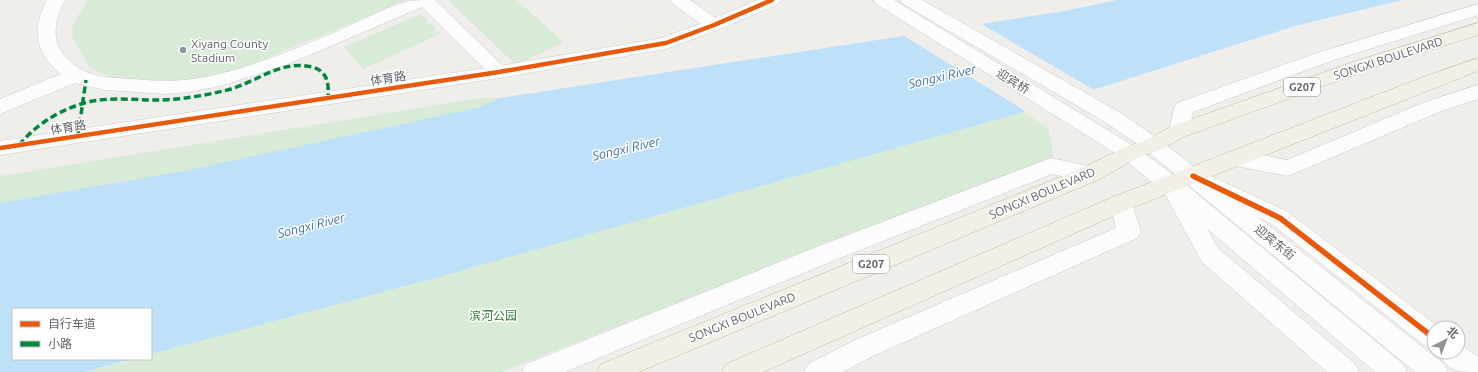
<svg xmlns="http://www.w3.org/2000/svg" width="1478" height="372" font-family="Ubuntu,'Noto Sans SC',sans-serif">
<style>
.green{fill:#d8ebd6}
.water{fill:#bfe0f9}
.pier{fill:#efeeea}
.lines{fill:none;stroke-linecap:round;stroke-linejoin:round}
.minor-casing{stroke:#cbcccc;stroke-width:1}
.tertiary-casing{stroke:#cbcccc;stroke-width:1}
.secondary-casing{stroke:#cacacb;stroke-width:1}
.trunk-casing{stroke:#c8b996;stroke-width:1}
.minor{fill:#fdfcfc;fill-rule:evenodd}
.tertiary{fill:#fdfcfc;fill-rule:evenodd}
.secondary{fill:#fdfcfc;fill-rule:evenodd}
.trunk{fill:#f2f0e6;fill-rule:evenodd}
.quiet{stroke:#00873e;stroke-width:3.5;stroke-dasharray:7 3.5;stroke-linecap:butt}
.cycleway-far1-casing{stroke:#fff;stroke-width:6}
.cycleway-casing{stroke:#fff;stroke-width:8}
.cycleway-far1{stroke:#e8590c;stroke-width:4.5}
.cycleway{stroke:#e8590c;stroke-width:5.5}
.poi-dot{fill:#919496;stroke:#fff;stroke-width:1.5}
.labels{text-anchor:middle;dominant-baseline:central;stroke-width:3;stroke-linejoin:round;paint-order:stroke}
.shield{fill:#fff;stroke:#8f9295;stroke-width:1}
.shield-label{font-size:11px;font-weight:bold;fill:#5f6368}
.poi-label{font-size:12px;fill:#5f6368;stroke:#fff;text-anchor:start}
.street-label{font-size:12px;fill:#5f6368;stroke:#fff}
.park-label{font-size:12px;fill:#348238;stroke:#fff}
.water-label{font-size:13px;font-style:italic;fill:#4174aa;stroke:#fff}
</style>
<rect width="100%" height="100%" fill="#efeeea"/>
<!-- green -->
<path class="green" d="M 88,0 L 408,0 L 257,62 L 223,74 L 194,80 L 134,81 L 110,77 L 90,68 L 72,37 L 73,24 Z
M 448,0 L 516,0 L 564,42 L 516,65 Z
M 420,14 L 440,34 L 363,69 L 344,47 Z
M 486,97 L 506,99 L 481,111 L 0,213 L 0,176 Z
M 1020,110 L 1048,128 L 1052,144 L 1053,159 L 819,247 L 501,372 L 86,372 L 133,359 L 151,359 L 151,354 Z"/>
<!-- water -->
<path class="water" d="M 1117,0 L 1402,0 L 1295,26 L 1023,112 L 435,278 L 151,354 L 151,309 L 13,309 L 13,359 L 132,359 L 84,372 L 0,372 L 0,203 L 189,170 L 481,107 L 500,98 L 1065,11 Z"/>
<!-- pier -->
<path class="pier" d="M 978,22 L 1096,91 L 1027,112 L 901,34 Z"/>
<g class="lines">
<defs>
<path id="minor" d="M 47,0 L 65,0 C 55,18 50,40 65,56 C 85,78 104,77 131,79 C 148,80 166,82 183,80 C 231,76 288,52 333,33 C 356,23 384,8 408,1 C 416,0 427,0 435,0 L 509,72 L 506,76 L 499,78 L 492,76 L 422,7 L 286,65 L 220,86 L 189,92 L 166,94 L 105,90 L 75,83 L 0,114 L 0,99 L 61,74 C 35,53 31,29 47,0 Z
M 670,0 L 690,0 L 720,21 L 723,25 L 720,29 L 714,31 L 708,29 L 673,4 Z"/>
<path id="tertiary" d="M 757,0 L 781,0 L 778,4 L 720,29 L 666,49 L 499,78 L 0,155 L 0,141 L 499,66 L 662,38 L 708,21 Z
M 1198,170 L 1288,212 L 1440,328 L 1434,328 L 1434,349 L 1425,346 L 1272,224 L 1190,184 L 1187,178 L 1190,172 Z
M 1171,177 L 1179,179 L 1218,248 L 1355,364 L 1359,372 L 1327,372 L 1202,262 L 1160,185 L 1163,179 Z
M 1458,343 L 1478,357 L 1478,372 C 1458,372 1448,372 1438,352 L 1458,352 Z"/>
<path id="secondary" d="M 873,0 L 894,0 L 1137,148 L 1179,179 L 1403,364 L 1407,372 L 1375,372 L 1163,191 L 1123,158 L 876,4 Z
M 900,0 L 922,0 L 1119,112 L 1160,140 L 1444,364 L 1448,372 L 1415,372 L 1146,150 L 1105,122 L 903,4 Z
M 1478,4 L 1478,15 L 1334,60 L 1193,112 L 1189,131 L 1186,136 L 1179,138 L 1172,136 L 1169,131 L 1174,108 L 1177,103 L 1320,52 Z
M 1478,85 L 1478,99 L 1439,112 L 1288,176 L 1236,166 L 1228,163 L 1225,158 L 1228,153 L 1236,150 L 1287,160 L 1425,102 Z
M 1051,158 L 1098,168 L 1101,174 L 1098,180 L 1090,182 L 1052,174 L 840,258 L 565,372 L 522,372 L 526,364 L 824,244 Z
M 1121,195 L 1129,197 L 1132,203 L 1141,232 L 1137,238 L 873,356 L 843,372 L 804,372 L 808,364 L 855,340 L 1116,228 L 1110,203 L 1113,197 Z"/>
<path id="trunk" d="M 1478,23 L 1478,35 L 1370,69 L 1186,136 L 1160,150 L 1137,158 L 1098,180 L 639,372 L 597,372 L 601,364 L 1082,168 L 1123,148 L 1146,140 L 1172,126 L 1356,61 Z
M 1478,58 L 1478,71 L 1129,209 L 763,372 L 722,372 L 726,364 L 1113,197 L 1426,76 Z"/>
</defs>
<!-- minor casing -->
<use href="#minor" class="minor-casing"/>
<!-- tertiary casing -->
<use href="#tertiary" class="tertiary-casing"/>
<!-- secondary casing -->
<use href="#secondary" class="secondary-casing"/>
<!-- trunk casing -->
<use href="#trunk" class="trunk-casing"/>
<!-- minor -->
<use href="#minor" class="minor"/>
<!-- tertiary -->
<use href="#tertiary" class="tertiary"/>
<!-- secondary -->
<use href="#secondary" class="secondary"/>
<!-- trunk -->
<use href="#trunk" class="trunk"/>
<!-- quiet -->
<path class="quiet" d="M 78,135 L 86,80
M 19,145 C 36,125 56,112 81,104 C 106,96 132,100 157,100 C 179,100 202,96 223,91 C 254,85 279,59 312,67 C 328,71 329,84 328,98"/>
<defs>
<path id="cycleway-far1" d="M 0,148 L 499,72 L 666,43 L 714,25 L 772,0"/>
<path id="cycleway" d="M 1193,176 L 1280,218 L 1434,338"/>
</defs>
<!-- cycleway-far1 casing -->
<use href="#cycleway-far1" class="cycleway-far1-casing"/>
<!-- cycleway casing -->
<use href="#cycleway" class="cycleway-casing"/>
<!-- cycleway-far1 -->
<use href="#cycleway-far1" class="cycleway-far1"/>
<!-- cycleway -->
<use href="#cycleway" class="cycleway"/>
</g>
<!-- markers -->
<circle class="poi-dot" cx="183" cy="50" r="4"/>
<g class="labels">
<!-- shield labels -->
<g class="shield">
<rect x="1284" y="78" width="36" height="18" rx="3"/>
<rect x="853" y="255" width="36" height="18" rx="3"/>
</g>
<g class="shield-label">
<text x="1302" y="87">G207</text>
<text x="871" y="264">G207</text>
</g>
<!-- poi labels -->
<g class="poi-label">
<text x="191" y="43">Xiyang County<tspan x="191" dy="14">Stadium</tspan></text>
</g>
<!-- street labels -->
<g class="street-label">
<text transform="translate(1388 58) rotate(-18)">SONGXI BOULEVARD</text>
<text transform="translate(388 78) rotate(-9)">体育路</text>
<text transform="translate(1013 81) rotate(31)">迎宾桥</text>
<text transform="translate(68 127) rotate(-9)">体育路</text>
<text transform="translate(1042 193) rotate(-23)">SONGXI BOULEVARD</text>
<text transform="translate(1275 242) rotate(39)">迎宾东街</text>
<text transform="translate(742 317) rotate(-22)">SONGXI BOULEVARD</text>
</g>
<!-- park labels -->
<g class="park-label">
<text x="493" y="315">滨河公园</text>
</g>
<!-- water labels -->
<g class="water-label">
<text transform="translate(942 76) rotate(-13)">Songxi River</text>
<text transform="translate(626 148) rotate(-13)">Songxi River</text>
<text transform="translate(311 225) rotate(-14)">Songxi River</text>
</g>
</g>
<!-- legend -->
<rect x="12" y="308" width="140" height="52" fill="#ffffff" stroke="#bfc1c3"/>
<rect x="20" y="321" width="20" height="6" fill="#e8590c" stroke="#bfc1c3"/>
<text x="48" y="328" font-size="12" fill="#5f6368">自行车道</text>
<rect x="20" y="341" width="20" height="6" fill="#00873e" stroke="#bfc1c3"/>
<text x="48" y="348" font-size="12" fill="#5f6368">小路</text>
<!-- north arrow -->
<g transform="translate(1446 340) rotate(42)"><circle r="19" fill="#ffffff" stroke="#bfc1c3"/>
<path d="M0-3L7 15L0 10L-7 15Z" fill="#919496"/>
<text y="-6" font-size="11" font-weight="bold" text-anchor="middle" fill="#5f6368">北</text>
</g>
</svg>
